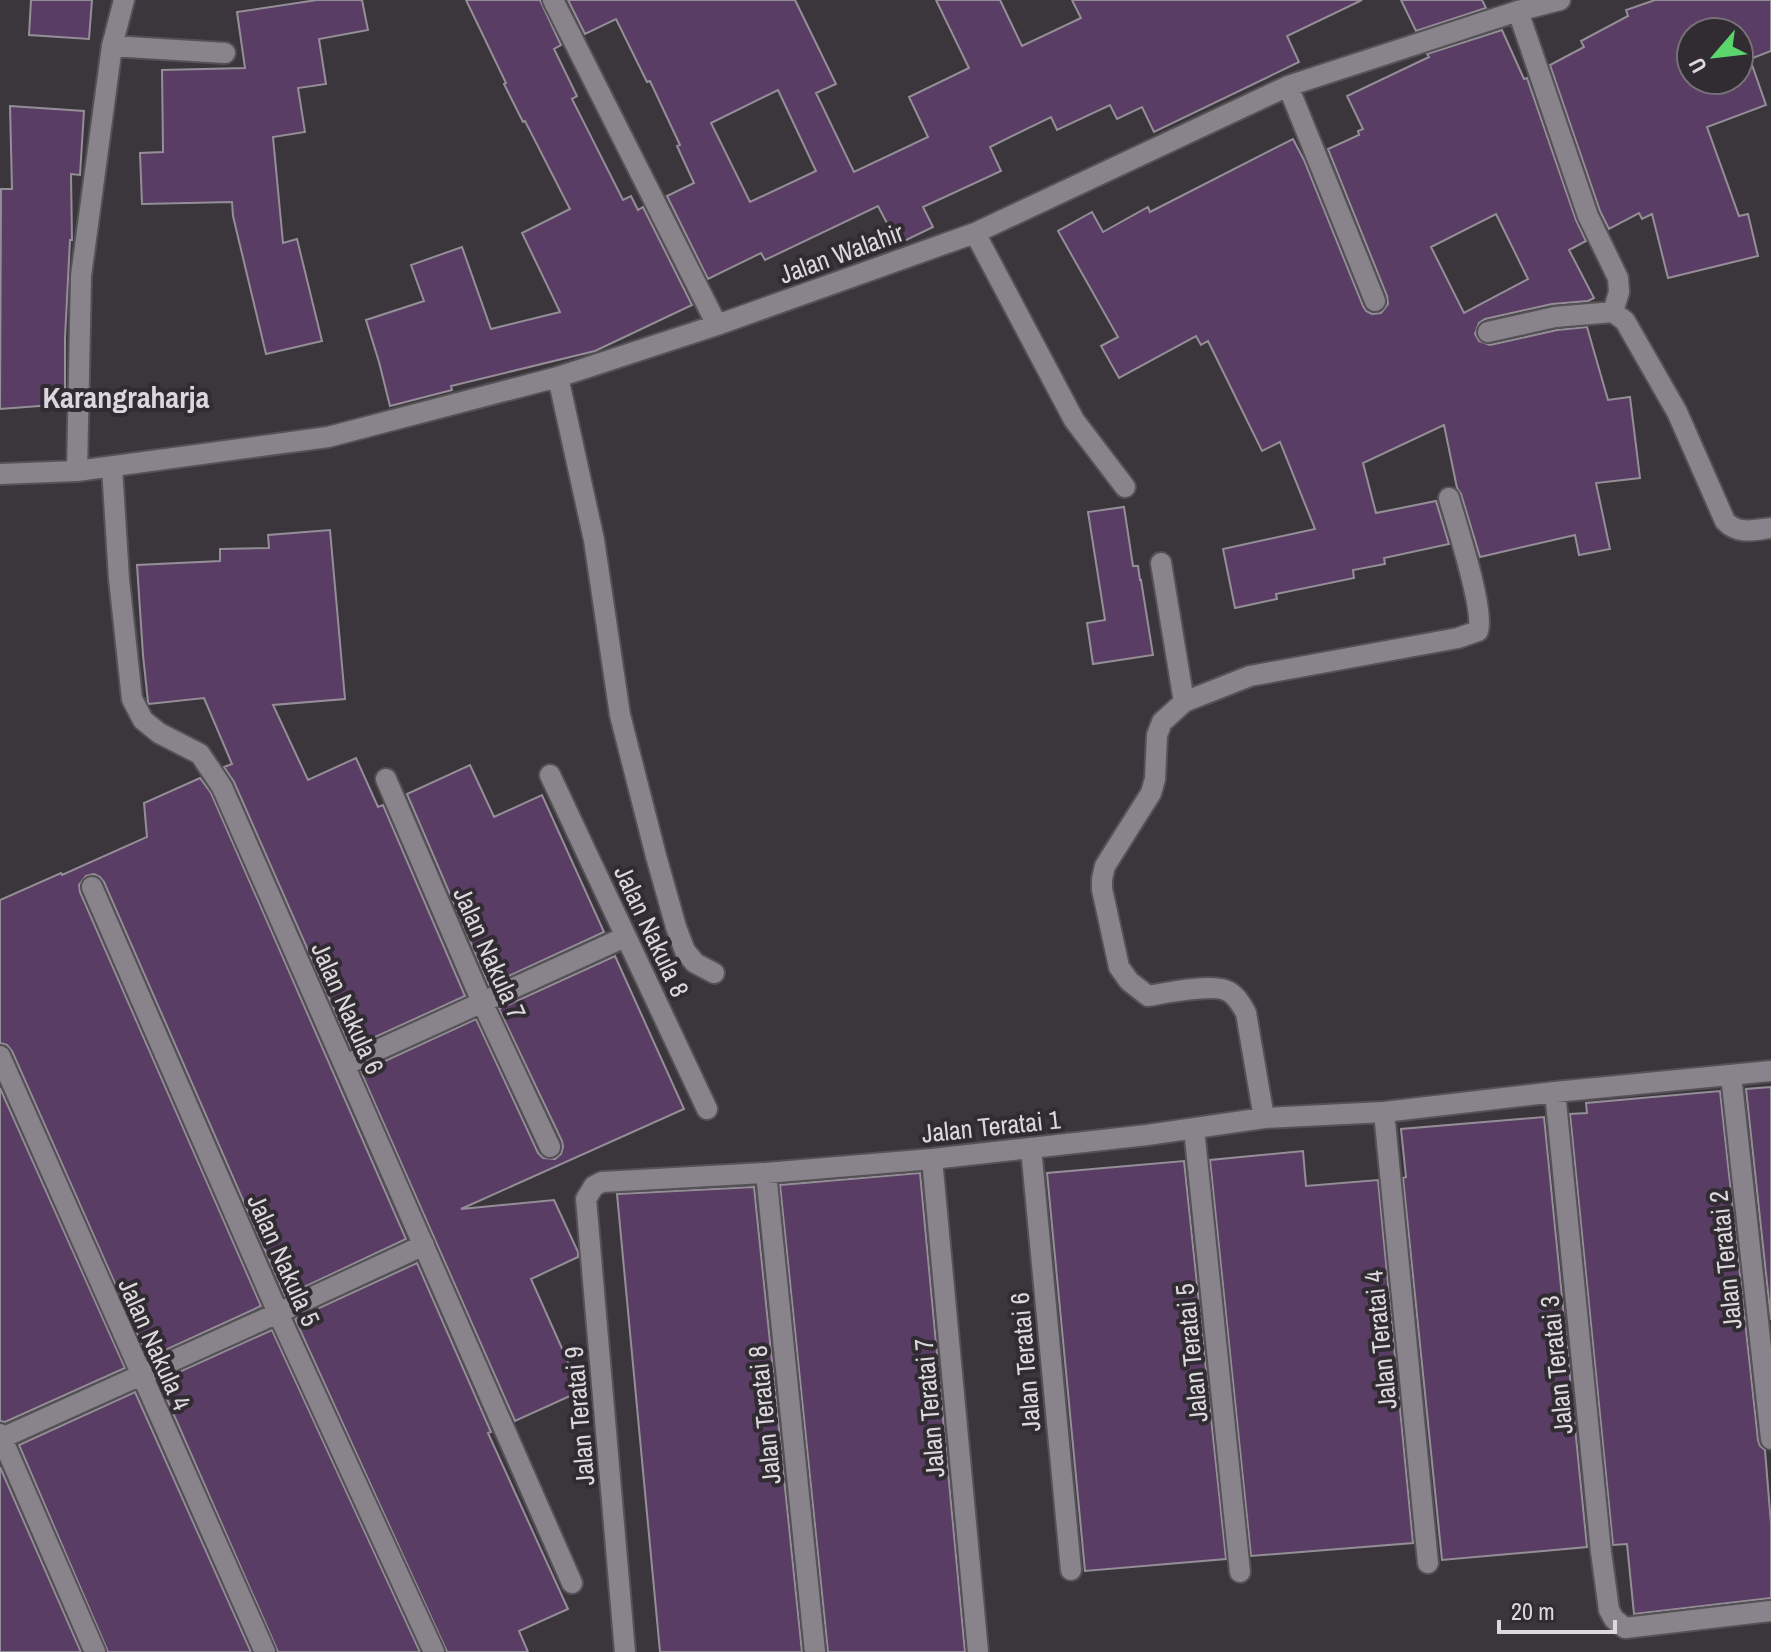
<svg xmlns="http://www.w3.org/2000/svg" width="1771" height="1652" font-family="'Archivo Narrow',sans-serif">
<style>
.building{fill:#593d65;stroke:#948f96;stroke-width:2;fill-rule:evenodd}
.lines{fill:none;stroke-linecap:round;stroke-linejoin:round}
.minor-casing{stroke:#555257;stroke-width:24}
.minor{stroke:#89848b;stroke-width:20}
.labels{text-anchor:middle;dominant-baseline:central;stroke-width:8;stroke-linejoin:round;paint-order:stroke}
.street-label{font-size:26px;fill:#dcd9dd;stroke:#302c32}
.quarter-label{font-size:30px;font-weight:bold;fill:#dcd6de;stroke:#302c32}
</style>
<rect width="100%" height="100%" fill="#3a363c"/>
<!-- building -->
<path class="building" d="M 31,0 L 92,0 L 89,39 L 29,35 Z
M 317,0 L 362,0 L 368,30 L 319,39 L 326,84 L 298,88 L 305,132 L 273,137 L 283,243 L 297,239 L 322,341 L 266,354 L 233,216 L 232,202 L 142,204 L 140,153 L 163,152 L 162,70 L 245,68 L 237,12 Z
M 466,0 L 540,0 L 561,45 L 554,49 L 577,96 L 572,99 L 623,200 L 631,196 L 638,210 L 643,207 L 692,305 L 595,351 L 451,386 L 452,390 L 390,406 L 379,362 L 366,320 L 424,301 L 411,265 L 462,247 L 491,329 L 560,312 L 522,233 L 570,209 L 525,121 L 523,122 L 504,84 L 506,83 Z
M 568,0 L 795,0 L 836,84 L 816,93 L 854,172 L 928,137 L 909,97 L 969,68 L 936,0 L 1000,0 L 1022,46 L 1081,18 L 1072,0 L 1362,0 L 1287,36 L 1299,62 L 1154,132 L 1142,107 L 1117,119 L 1110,105 L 1057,130 L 1051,117 L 990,147 L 1001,171 L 923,207 L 933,227 L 898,244 L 878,206 L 765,260 L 761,253 L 708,279 L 667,196 L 694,183 L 677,146 L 680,145 L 650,81 L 647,82 L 616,19 L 585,34 ZM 778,90 L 816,171 L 750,202 L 711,123 Z
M 1401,0 L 1482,0 L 1486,8 L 1416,31 Z
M 1655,0 L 1771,0 L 1771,51 L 1750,59 L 1766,105 L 1707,127 L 1739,216 L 1748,214 L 1758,256 L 1668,278 L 1652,214 L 1642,219 L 1639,213 L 1609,229 L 1600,211 L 1550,65 L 1584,47 L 1581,41 L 1628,16 L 1626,10 ZM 1691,32 L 1739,32 L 1739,80 L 1691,80 Z
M 1502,30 L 1524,79 L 1527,78 L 1576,220 L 1586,241 L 1569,250 L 1594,298 L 1588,301 L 1552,304 L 1485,319 L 1479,323 L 1475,334 L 1479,341 L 1490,345 L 1557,330 L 1587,327 L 1608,400 L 1630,397 L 1640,478 L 1596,483 L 1610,549 L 1579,555 L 1575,535 L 1480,557 L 1461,494 L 1457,488 L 1444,425 L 1363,463 L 1376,513 L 1436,501 L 1449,544 L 1384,558 L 1385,564 L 1353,570 L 1354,578 L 1276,594 L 1277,599 L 1235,608 L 1223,549 L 1315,529 L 1280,442 L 1262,451 L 1208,341 L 1201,345 L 1196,336 L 1119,378 L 1101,346 L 1118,337 L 1058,231 L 1092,212 L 1103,232 L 1148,207 L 1150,212 L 1293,139 L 1304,160 L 1363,306 L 1366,311 L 1372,314 L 1381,313 L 1388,304 L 1387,296 L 1328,149 L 1359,135 L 1358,131 L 1363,129 L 1347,96 L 1429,57 L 1427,54 ZM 1496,214 L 1528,279 L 1464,313 L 1431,247 Z
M 10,106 L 84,111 L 80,175 L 71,174 L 72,240 L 70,240 L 65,338 L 65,404 L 0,409 L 1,189 L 12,189 Z
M 1124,507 L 1133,566 L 1138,566 L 1140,580 L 1141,580 L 1153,655 L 1093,664 L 1087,623 L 1105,620 L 1088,512 Z
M 330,530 L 345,699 L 273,705 L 308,780 L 356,758 L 378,807 L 383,805 L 465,996 L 351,1048 L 234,782 L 224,767 L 232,764 L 204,698 L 149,704 L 148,702 L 143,655 L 137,565 L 220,561 L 220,549 L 269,548 L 268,535 Z
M 470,765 L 494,817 L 542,795 L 604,932 L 489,985 L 407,794 Z
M 200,778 L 211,793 L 406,1239 L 285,1296 L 104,882 L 100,877 L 94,874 L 86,876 L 79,885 L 80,892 L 261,1306 L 148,1358 L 12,1051 L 7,1045 L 0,1043 L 0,900 L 61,873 L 62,875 L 147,837 L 144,803 Z
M 615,956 L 684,1109 L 461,1209 L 554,1200 L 578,1252 L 578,1257 L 531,1279 L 581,1391 L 515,1421 L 361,1072 L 476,1019 L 538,1153 L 543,1158 L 555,1159 L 561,1154 L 563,1147 L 562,1141 L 499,1009 Z
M 1771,1087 L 1771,1320 L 1746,1089 Z
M 0,1088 L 125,1368 L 5,1422 L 0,1421 Z
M 1720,1091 L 1758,1440 L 1760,1446 L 1765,1450 L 1771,1524 L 1771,1598 L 1634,1614 L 1627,1544 L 1613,1545 L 1570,1114 L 1587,1113 L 1586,1103 Z
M 1544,1117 L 1587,1547 L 1442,1560 L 1403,1178 L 1406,1177 L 1401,1129 Z
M 1303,1151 L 1306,1186 L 1378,1180 L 1413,1543 L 1251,1556 L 1210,1160 Z
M 1184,1161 L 1226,1559 L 1085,1571 L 1047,1173 Z
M 920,1173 L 965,1652 L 828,1652 L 780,1185 Z
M 754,1187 L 802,1652 L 660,1652 L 617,1194 Z
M 417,1263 L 491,1432 L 488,1433 L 568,1609 L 519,1631 L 528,1652 L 447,1652 L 295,1319 Z
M 272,1330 L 420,1652 L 278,1652 L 159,1381 Z
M 135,1392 L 251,1652 L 108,1652 L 19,1445 Z
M 0,1467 L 81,1652 L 0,1652 Z"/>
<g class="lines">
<defs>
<path id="minor" d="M 553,0 L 717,325
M 1518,11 L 1588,216 L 1618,278 L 1619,292 L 1613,312
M 112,46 L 225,53
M 1288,86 L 1375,301
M 975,233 L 1074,420 L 1125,487
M 1488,332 L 1555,317 L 1613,312 L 1625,321 L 1677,412 L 1725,521 C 1738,535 1754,530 1771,528
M 558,377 L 594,540 L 620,715 L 656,856 L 676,927 L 685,951 L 695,963 L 714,973
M 112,467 L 119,579 L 132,699 L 143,720 L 159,733 L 200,754 L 222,787 L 572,1583
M 77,471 L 81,276 L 112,46 L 124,0
M 0,474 L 77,471 L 328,437 L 558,377 L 717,325 L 975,233 L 1288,86 L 1518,11 L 1560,0
M 1161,563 L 1184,702
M 550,775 L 707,1109
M 386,779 L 482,1002 L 550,1147
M 92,887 L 278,1313 L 434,1652
M 0,1056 L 265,1652
M 345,1065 L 625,937
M 1731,1075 L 1771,1439
M 1555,1092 L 1601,1552 L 1609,1610 L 1614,1619 L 1625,1628 L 1771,1611
M 1384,1112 L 1428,1563
M 1264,1118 L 1246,1013 C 1241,1004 1235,993 1225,990 C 1209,984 1166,993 1148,996 L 1129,981 L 1119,967 L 1102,889 L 1102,879 L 1105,866 L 1151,793 L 1155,779 L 1157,735 L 1162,722 L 1184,702 L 1250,676 L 1458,638 L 1478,631 C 1485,611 1456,523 1449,498
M 1194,1129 L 1240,1572
M 1031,1148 L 1071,1570
M 932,1159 L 978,1652
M 766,1173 L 815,1652
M 0,1434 L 95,1652
M 0,1439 L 278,1313 L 424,1245
M 625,1652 L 586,1199 L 594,1186 L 602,1182 L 766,1173 L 932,1159 L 1147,1135 L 1264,1118 L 1384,1112 L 1555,1092 L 1771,1071"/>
</defs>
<!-- minor casing -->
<use href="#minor" class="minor-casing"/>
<!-- minor -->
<use href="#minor" class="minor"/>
</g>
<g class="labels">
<!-- street labels -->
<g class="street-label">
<text transform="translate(841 253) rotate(-20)">Jalan Walahir</text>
<text transform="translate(652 931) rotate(65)">Jalan Nakula 8</text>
<text transform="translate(490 953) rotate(66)">Jalan Nakula 7</text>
<text transform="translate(348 1008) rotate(66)">Jalan Nakula 6</text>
<text transform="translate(991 1126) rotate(-6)">Jalan Teratai 1</text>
<text transform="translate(284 1260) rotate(66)">Jalan Nakula 5</text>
<text transform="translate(1725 1260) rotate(-96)">Jalan Teratai 2</text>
<text transform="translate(1380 1340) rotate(-96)">Jalan Teratai 4</text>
<text transform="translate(155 1344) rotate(66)">Jalan Nakula 4</text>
<text transform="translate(1191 1353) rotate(-96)">Jalan Teratai 5</text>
<text transform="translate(1025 1362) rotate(-95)">Jalan Teratai 6</text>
<text transform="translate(1556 1365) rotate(-96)">Jalan Teratai 3</text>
<text transform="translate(929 1408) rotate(-95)">Jalan Teratai 7</text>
<text transform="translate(764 1415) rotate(-96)">Jalan Teratai 8</text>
<text transform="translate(579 1416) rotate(-95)">Jalan Teratai 9</text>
</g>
<!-- quarter labels -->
<g class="quarter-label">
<text x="126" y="397">Karangraharja</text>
</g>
</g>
<!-- north arrow -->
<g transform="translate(1715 56) rotate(242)"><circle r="38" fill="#302c32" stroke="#757176" stroke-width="2"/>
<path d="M0-6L14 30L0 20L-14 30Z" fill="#5cd56d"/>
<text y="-12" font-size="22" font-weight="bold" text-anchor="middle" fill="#dcd9dd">U</text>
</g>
<!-- scale -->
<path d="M1499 1620v12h116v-12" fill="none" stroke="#dcd9dd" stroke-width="4"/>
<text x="1511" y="1620" font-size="24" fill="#dcd9dd" stroke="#302c32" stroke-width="6" paint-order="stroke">20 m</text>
</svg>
